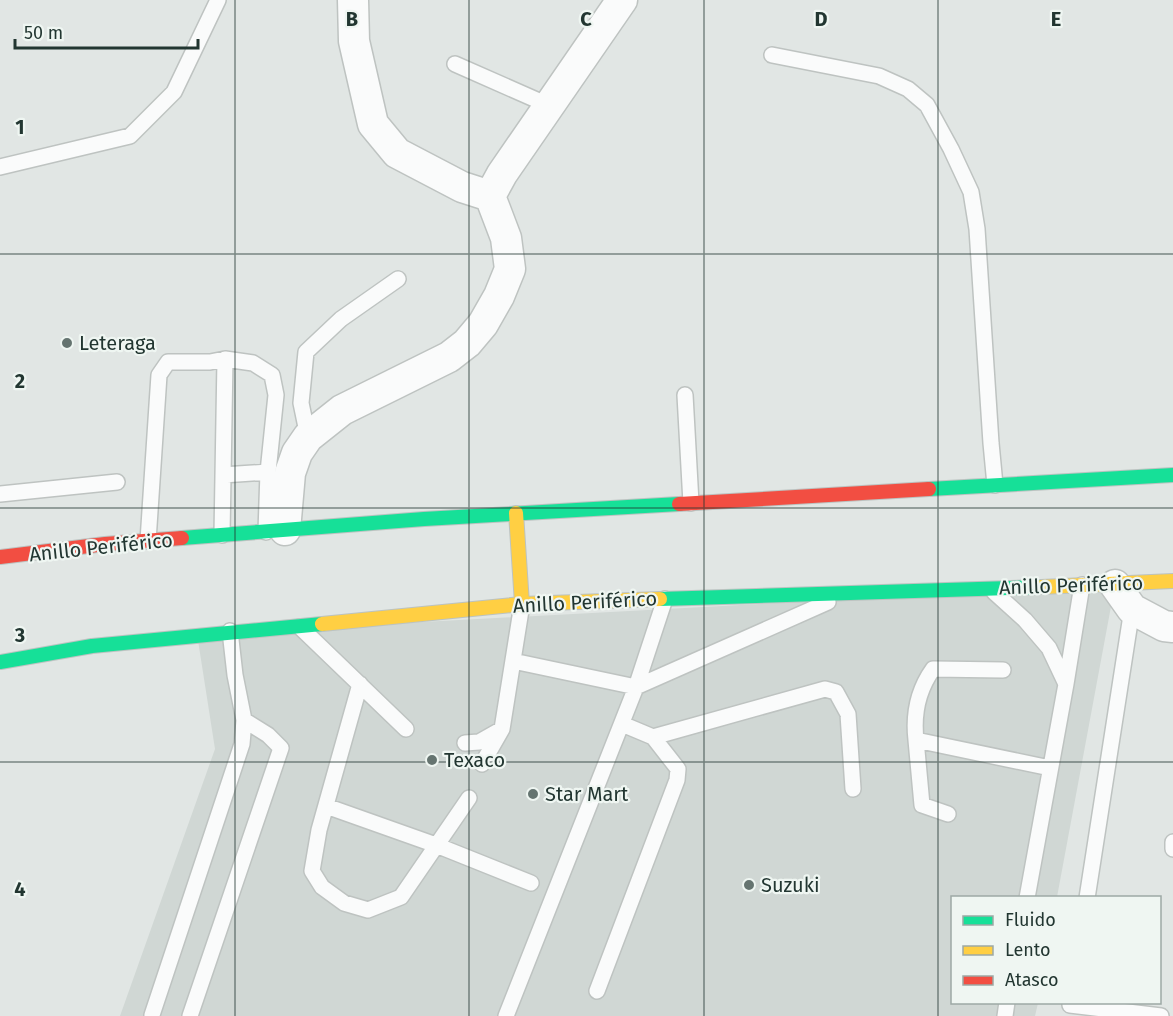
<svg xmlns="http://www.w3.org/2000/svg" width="1173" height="1016" font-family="'Fira Sans',sans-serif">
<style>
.built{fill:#d0d7d4}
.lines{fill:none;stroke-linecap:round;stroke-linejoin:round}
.lane-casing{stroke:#bec3c1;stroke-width:18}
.street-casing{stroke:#bec3c1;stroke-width:33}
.fast-casing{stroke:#bcc3c1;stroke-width:16}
.slow-casing{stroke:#bcc3c1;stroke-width:16}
.jam-casing{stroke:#bcc3c1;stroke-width:16}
.lane{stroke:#fafbfb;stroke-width:15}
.street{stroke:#fafbfb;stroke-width:30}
.fast{stroke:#16e098;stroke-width:14}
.slow{stroke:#ffcf43;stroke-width:14}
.jam{stroke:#f24e42;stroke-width:14}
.grid{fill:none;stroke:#223631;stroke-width:1.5;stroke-opacity:0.55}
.poi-dot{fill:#657470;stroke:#eff6f2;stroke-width:2}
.labels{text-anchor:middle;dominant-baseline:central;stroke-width:4.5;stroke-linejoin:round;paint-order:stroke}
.poi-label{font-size:20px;fill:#223631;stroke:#eff6f2;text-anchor:start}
.street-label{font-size:20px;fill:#223631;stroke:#eff6f2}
.grid-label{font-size:20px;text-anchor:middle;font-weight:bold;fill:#223631;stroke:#eff6f2;stroke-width:4.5;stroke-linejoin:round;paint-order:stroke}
</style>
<rect width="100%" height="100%" fill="#e1e6e4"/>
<!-- built -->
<path class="built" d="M 1115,585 L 1057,897 L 952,898 L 952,1002 L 1038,1003 L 1035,1016 L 120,1016 L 215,749 L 197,634 Z"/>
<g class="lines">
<defs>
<path id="lane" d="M 772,55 L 879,76 L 908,89 L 927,105 L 951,149 L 971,192 L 977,229 L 991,443 L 995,485
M 455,64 L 548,105
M 0,167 L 130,136 L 174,92 L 218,0
M 685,395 L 691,503
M 308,437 L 301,403 L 306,352 L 341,319 L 398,279
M 223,475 L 268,472
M 0,494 L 117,482
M 222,535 L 225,359
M 148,541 L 159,375 L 168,362 L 210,362 L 225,359 L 253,363 L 272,375 L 276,395 L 268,472 L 266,532
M 994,592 L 1025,620 L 1049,648 L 1066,684
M 300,627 L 406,729
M 513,661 L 636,687 L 828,602
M 1003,670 L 933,669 C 918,690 913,714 916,740 L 1050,768
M 360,684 L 319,830 L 312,871 L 322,887 L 344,903 L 368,910 L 401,897 L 469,798
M 653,737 L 825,689 L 836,692 L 848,714 L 853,789
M 916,740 L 922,805 L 948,814
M 465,743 L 479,742 L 502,729
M 482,764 L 502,729 L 522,604
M 326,806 L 436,845 L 531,883
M 1173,842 L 1173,849
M 1027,898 L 1066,684 L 1082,585
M 1087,898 L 1132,609
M 597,991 L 677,780 L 678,769 L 653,737 L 622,724
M 1070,1005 L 1161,1016
M 152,1015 L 242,744 L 244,720 L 235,675 L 230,631
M 190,1016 L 281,748 L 268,735 L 244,720
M 506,1016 L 636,687 L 665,599
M 1005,1016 L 1007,1002"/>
<path id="street" d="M 490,196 L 502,174 L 622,0
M 285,530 L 290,473 L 297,453 L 308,437 L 342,410 L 449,357 L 467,343 L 483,324 L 499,296 L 510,269 L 506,238 L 490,196 L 462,187 L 397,153 L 373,124 L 354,41 L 353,0
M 1115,585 L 1132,609 L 1164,626 L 1173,627"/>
<path id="fast" d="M 929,489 L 1173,475
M 182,538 L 424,519 L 679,504
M 660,599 L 1041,587
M 0,662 L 92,646 L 322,624"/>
<path id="slow" d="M 516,513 L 522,604
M 1041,587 L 1173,581
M 322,624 L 522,604 L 660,599"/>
<path id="jam" d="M 679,504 L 929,489
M 0,557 L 105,544 L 182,538"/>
</defs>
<!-- lane casing -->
<use href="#lane" class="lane-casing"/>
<!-- street casing -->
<use href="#street" class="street-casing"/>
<!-- fast casing -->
<use href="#fast" class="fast-casing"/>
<!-- slow casing -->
<use href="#slow" class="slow-casing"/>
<!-- jam casing -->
<use href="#jam" class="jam-casing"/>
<!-- lane -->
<use href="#lane" class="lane"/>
<!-- street -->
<use href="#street" class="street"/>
<!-- fast -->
<use href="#fast" class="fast"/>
<!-- slow -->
<use href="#slow" class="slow"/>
<!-- jam -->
<use href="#jam" class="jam"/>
</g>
<!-- grid -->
<path class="grid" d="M 235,0 L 235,1016M 469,0 L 469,1016M 704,0 L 704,1016M 938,0 L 938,1016M 0,254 L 1173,254M 0,508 L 1173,508M 0,762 L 1173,762"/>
<!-- markers -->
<g class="poi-dot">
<circle cx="67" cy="343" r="6"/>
<circle cx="432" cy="760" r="6"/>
<circle cx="533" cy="794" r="6"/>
<circle cx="749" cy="885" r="6"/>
</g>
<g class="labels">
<!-- poi labels -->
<g class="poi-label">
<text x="79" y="343">Leteraga</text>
<text x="444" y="760">Texaco</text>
<text x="545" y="794">Star Mart</text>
<text x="761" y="885">Suzuki</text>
</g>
<!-- street labels -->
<g class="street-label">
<text transform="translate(101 547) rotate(-6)">Anillo Periférico</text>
<text transform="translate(1071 585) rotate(-2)">Anillo Periférico</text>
<text transform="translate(585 602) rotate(-3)">Anillo Periférico</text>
</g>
</g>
<g class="grid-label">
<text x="352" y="26">B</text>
<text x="586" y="26">C</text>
<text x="821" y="26">D</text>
<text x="1056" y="26">E</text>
<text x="20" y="134">1</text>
<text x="20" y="388">2</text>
<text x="20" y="642">3</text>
<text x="20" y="896">4</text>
</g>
<!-- legend -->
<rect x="951" y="896" width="210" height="108" fill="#eff6f2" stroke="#9da9a5" stroke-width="1.5"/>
<rect x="963" y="916" width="30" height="9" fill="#16e098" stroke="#9da9a5" stroke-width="1.5"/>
<text x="1005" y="926" font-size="18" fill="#223631">Fluido</text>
<rect x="963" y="946" width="30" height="9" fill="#ffcf43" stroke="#9da9a5" stroke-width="1.5"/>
<text x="1005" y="956" font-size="18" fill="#223631">Lento</text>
<rect x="963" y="976" width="30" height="9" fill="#f24e42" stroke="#9da9a5" stroke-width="1.5"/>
<text x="1005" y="986" font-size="18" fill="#223631">Atasco</text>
<!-- scale -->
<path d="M15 39v9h183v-9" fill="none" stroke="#223631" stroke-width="3"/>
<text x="24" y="39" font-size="18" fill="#223631" stroke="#eff6f2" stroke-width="4.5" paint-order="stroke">50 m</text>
</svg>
